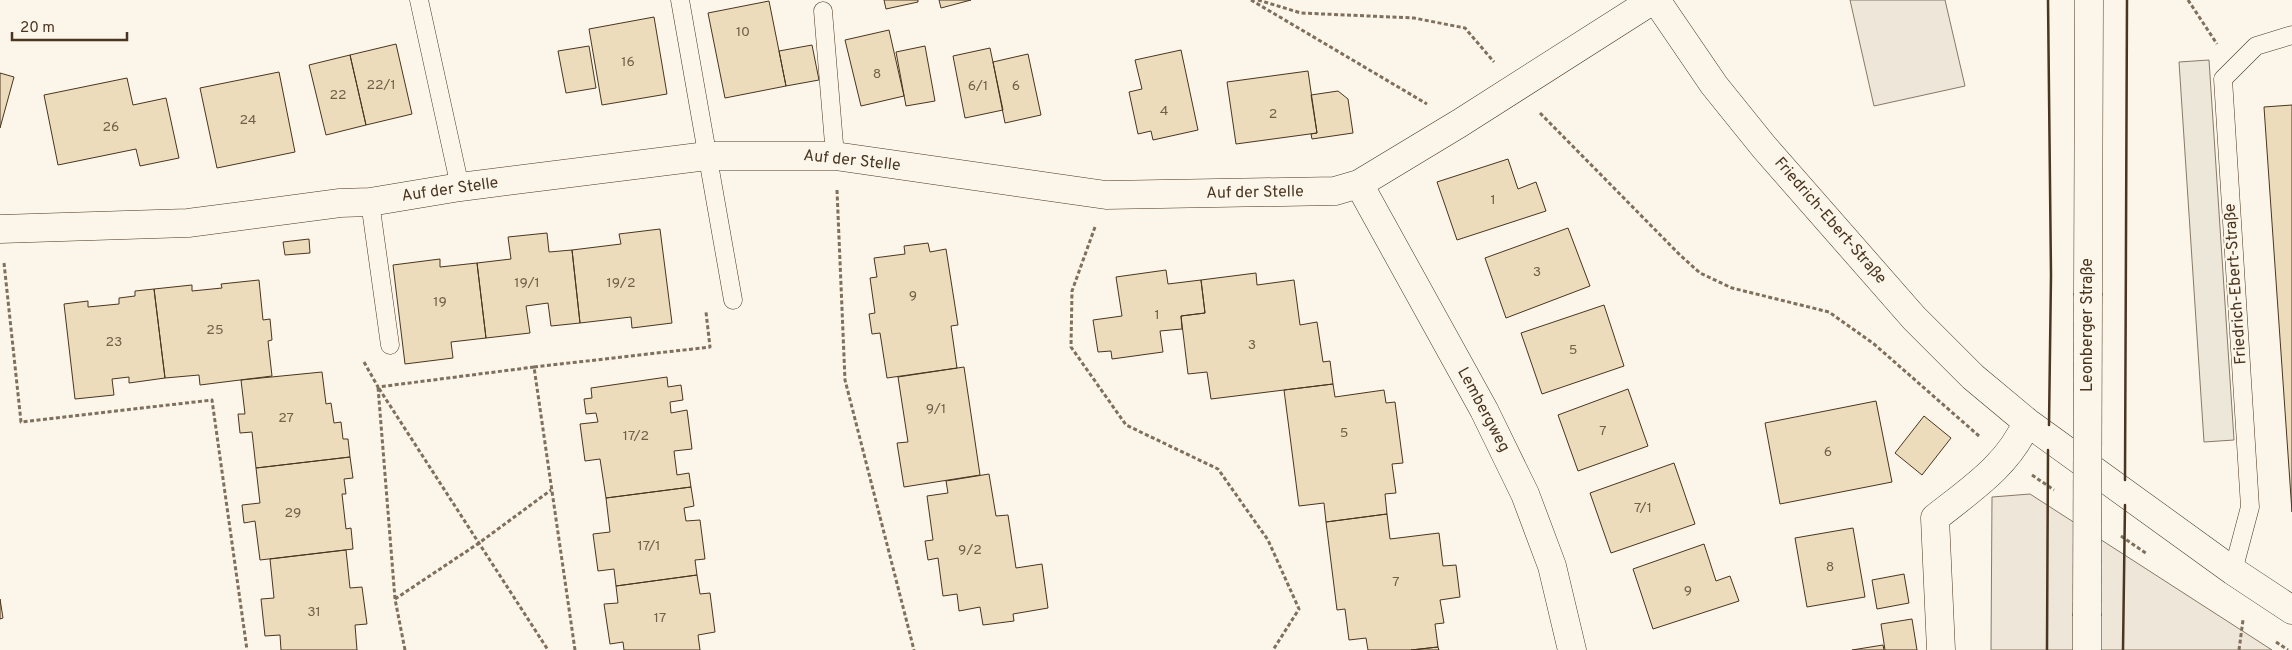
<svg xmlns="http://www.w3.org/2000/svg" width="2292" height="650" font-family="Overpass,sans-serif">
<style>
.green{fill:#ede6d9;stroke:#887966}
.parking{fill:#ede7d9;stroke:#887966}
.building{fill:#ecdcbc;stroke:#4a3520}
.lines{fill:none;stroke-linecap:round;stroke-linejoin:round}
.service-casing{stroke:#4a3520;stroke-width:19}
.minor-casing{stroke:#4a3520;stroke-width:29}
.secondary-casing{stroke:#4a3520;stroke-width:29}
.path{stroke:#7f6f5c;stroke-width:3;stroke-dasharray:4 2.5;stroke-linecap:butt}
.service{stroke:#fbf6e9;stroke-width:18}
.minor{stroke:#fbf6e9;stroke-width:28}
.secondary{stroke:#fbf6e9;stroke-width:28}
.secondary-bridge-casing{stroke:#4a3520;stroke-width:29;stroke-linecap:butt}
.secondary-bridge{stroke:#fbf6e9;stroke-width:28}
.wall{stroke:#4a3520;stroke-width:2.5}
.labels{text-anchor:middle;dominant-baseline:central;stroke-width:4;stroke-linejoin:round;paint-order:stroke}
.number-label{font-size:14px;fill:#725f47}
.street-label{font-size:16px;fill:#4a3520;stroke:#fbf6e9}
</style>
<rect width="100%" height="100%" fill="#fbf6e9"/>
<!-- green -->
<path class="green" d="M 1850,0 L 1945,0 L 1965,86 L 1874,106 Z
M 2030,494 L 2272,650 L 1991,650 L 1992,497 Z"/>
<!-- parking -->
<path class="parking" d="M 2209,60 L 2234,440 L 2204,442 L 2179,62 Z"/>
<!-- building -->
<path class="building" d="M 884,0 L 918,0 L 918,2 L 886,9 Z
M 939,0 L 971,0 L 941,8 Z
M 769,1 L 786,86 L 725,98 L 708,13 Z
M 654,17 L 667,94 L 602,105 L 589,29 Z
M 889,30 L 904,96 L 861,106 L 845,40 Z
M 396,44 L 412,114 L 366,125 L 350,55 Z
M 812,45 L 819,80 L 786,86 L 779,51 Z
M 589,46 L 596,88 L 566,93 L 558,51 Z
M 925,46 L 935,101 L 906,106 L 896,52 Z
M 990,48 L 1003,110 L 965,118 L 953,56 Z
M 1181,50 L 1198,130 L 1153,140 L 1151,131 L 1138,134 L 1129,92 L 1142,89 L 1135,60 Z
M 1028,54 L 1041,115 L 1005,123 L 993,62 Z
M 350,55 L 366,125 L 326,135 L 309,65 Z
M 1308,71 L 1317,133 L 1236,144 L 1227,82 Z
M 279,72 L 295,152 L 217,168 L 200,88 Z
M 0,73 L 14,77 L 0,128 Z
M 127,78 L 133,105 L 166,98 L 179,158 L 140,166 L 136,149 L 58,165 L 44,95 Z
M 1338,91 L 1348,99 L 1353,133 L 1312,139 L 1311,134 L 1317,133 L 1311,95 Z
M 2292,105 L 2292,512 L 2264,107 Z
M 1508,159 L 1518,189 L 1536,182 L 1546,211 L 1457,240 L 1437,182 Z
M 1568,228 L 1590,286 L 1506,318 L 1485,258 Z
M 660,229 L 672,323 L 632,328 L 631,317 L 580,323 L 572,250 L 621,244 L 619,234 Z
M 547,233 L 549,252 L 572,250 L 580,323 L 551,326 L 548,303 L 526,306 L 530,333 L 486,338 L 477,263 L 511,259 L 508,237 Z
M 309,239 L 310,253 L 285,255 L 283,242 Z
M 928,243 L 930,252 L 946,249 L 958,325 L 951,326 L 957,368 L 887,378 L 880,333 L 872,334 L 869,314 L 875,313 L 870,278 L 877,277 L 874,258 L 905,254 L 904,246 Z
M 440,259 L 440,267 L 477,263 L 486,338 L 451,342 L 453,358 L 405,364 L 393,265 Z
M 1166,270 L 1168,284 L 1201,280 L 1205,313 L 1181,316 L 1182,329 L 1160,331 L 1163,352 L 1112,359 L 1111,351 L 1098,352 L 1093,320 L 1122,316 L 1116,277 Z
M 1256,273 L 1257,285 L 1294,280 L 1300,325 L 1317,322 L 1323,362 L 1330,361 L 1333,384 L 1211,399 L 1207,372 L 1188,374 L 1181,316 L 1205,313 L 1201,280 Z
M 259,280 L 263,320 L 270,319 L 272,340 L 268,341 L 272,376 L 200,385 L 199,375 L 165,378 L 154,289 L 192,285 L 192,291 L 222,288 L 221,284 Z
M 154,289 L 165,378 L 129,383 L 129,377 L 112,379 L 114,395 L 75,399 L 64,304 L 88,301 L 88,307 L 119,304 L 119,298 L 135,296 L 135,291 Z
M 1604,305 L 1624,366 L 1542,394 L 1521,333 Z
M 964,367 L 980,475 L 904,487 L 897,443 L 908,442 L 898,377 Z
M 322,372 L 326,404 L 331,403 L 334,423 L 341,422 L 343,439 L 348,439 L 350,457 L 256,468 L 252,432 L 240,433 L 238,414 L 245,414 L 241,380 Z
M 667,377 L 668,387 L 681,385 L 683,400 L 670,402 L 671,413 L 687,410 L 692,449 L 674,451 L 677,475 L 689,473 L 691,487 L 606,498 L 600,459 L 585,461 L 580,424 L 598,422 L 596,413 L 586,414 L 584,399 L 592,398 L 591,388 Z
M 1333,384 L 1335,397 L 1384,390 L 1386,403 L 1395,402 L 1403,463 L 1392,464 L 1396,493 L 1385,494 L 1387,514 L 1326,522 L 1324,503 L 1299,506 L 1284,390 Z
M 1628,389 L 1648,446 L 1578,471 L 1558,415 Z
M 1876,401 L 1892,482 L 1780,504 L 1765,423 Z
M 1924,416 L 1951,438 L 1922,475 L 1895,453 Z
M 350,457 L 353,478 L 344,479 L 346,494 L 342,494 L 346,529 L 351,528 L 353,549 L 260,560 L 255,521 L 244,523 L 242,505 L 260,503 L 256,468 Z
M 1674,463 L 1695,524 L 1611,553 L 1590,493 Z
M 989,474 L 996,516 L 1008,515 L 1016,568 L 1042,564 L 1048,608 L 1013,614 L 1014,621 L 983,625 L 980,607 L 959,611 L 957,594 L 943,596 L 938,558 L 928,560 L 925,541 L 933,540 L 927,496 L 948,493 L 946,481 Z
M 691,487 L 694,506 L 684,508 L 686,521 L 700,520 L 705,559 L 695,560 L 697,575 L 616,586 L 614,569 L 598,571 L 593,534 L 610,532 L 606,498 Z
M 1387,514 L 1390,539 L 1439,533 L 1443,566 L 1456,565 L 1460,597 L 1440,600 L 1444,623 L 1435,624 L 1438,647 L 1411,650 L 1368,650 L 1366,638 L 1349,640 L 1345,609 L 1337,610 L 1326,522 Z
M 1853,528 L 1865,597 L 1807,607 L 1795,538 Z
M 1704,544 L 1716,581 L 1730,576 L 1739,601 L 1653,629 L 1633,569 Z
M 346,550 L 350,588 L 362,587 L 367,624 L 355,625 L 357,650 L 281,650 L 280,635 L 265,636 L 261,599 L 274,598 L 270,559 Z
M 1904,574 L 1909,603 L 1877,609 L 1872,580 Z
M 697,575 L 700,594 L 710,593 L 715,632 L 698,635 L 700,650 L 624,650 L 623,642 L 610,644 L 604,604 L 618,603 L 616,586 Z
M 0,599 L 3,618 L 0,619 Z
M 1912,619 L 1917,650 L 1885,650 L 1881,624 Z
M 1883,645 L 1884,650 L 1852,650 Z
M 1438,647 L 1439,650 L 1411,650 Z"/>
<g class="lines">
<defs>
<path id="service" d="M 419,0 L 460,187
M 680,0 L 733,300
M 823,11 L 835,156
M 370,202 L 390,345
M 2233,571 L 2250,507 L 2223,79 L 2256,46 L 2292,35"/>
<path id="minor" d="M 1656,0 L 1714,85 L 1764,147 L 1914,318 L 1973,377 L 2027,422 L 2233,571 L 2292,610
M 1359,184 L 1484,410 L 1525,494 L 1552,566 L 1572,650
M 0,229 L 188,223 L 340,203 L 370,202 L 460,187 L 707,156 L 835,156 L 1106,195 L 1335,191 L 1359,184 L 1460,123 L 1653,0
M 1941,650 L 1935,518 C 1970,490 2009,465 2027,422"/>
<path id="secondary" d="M 2088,293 L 2089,0
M 2087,650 L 2087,616"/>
</defs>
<!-- service casing -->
<use href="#service" class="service-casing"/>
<!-- minor casing -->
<use href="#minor" class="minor-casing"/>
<!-- secondary casing -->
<use href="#secondary" class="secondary-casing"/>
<!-- path -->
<path class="path" d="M 1251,0 L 1427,104
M 1258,0 L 1301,13 L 1414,18 L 1465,28 L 1494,62
M 2188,0 L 2217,44
M 1540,113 L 1680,255 L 1700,273 L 1732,288 L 1829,312 L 1874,344 L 1979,436
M 837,190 L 845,380 L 914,650
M 1095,227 L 1072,291 L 1071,347 L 1126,425 L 1218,469 L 1268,540 L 1299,609 L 1273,650
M 4,263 L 21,422 L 212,400 L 247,650
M 364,362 L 378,387 L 534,367 L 575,650
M 534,367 L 710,347 L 706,312
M 2032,475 L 2054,490
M 2121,536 L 2147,554
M 395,599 L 479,543 L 551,490
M 2276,642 L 2288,650
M 405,650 L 395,599 L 378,387 L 548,650
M 2239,650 L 2243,620"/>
<!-- service -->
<use href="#service" class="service"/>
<!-- minor -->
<use href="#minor" class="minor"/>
<!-- secondary -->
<use href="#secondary" class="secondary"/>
<defs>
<path id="secondary-bridge" d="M 2087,616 L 2088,293"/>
</defs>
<!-- secondary-bridge casing -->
<use href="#secondary-bridge" class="secondary-bridge-casing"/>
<!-- secondary-bridge -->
<use href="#secondary-bridge" class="secondary-bridge"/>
<!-- wall -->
<path class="wall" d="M 2048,0 L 2051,275 L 2049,425
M 2125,480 L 2127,0
M 2047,650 L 2048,450
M 2123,650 L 2125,505"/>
</g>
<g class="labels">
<!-- number labels -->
<g class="number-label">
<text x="743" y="32">10</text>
<text x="628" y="62">16</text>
<text x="877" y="74">8</text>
<text x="381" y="85">22/1</text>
<text x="978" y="86">6/1</text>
<text x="1016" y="86">6</text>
<text x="338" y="95">22</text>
<text x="1164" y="111">4</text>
<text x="1273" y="114">2</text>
<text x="248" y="120">24</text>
<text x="111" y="127">26</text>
<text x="1493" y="200">1</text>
<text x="1537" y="272">3</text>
<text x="527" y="283">19/1</text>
<text x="621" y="283">19/2</text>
<text x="913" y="296">9</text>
<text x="440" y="302">19</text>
<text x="1157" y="315">1</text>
<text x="215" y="330">25</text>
<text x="114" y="342">23</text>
<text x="1252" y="345">3</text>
<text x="1573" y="350">5</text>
<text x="936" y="409">9/1</text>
<text x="286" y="418">27</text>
<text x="1603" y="431">7</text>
<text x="1344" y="433">5</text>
<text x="636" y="436">17/2</text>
<text x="1828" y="452">6</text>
<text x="1643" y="508">7/1</text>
<text x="293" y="513">29</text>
<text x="649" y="546">17/1</text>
<text x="970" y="550">9/2</text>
<text x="1830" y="567">8</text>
<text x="1396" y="582">7</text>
<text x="1688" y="591">9</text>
<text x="314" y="612">31</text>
<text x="660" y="618">17</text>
</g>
<!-- street labels -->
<g class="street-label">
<text transform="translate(852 161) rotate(6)">Auf der Stelle</text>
<text transform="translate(450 190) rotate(-8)">Auf der Stelle</text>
<text transform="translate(1255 193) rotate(-1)">Auf der Stelle</text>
<text transform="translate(1830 221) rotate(49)">Friedrich-Ebert-Straße</text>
<text transform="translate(2236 284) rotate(-94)">Friedrich-Ebert-Straße</text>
<text transform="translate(2088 325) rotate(-90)">Leonberger Straße</text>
<text transform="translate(1483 410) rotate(62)">Lembergweg</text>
</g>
</g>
<!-- scale -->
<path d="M12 32v8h115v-8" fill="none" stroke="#4a3520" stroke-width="2.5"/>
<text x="20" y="32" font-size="15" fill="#4a3520" stroke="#fbf6e9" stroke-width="4" paint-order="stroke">20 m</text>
</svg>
